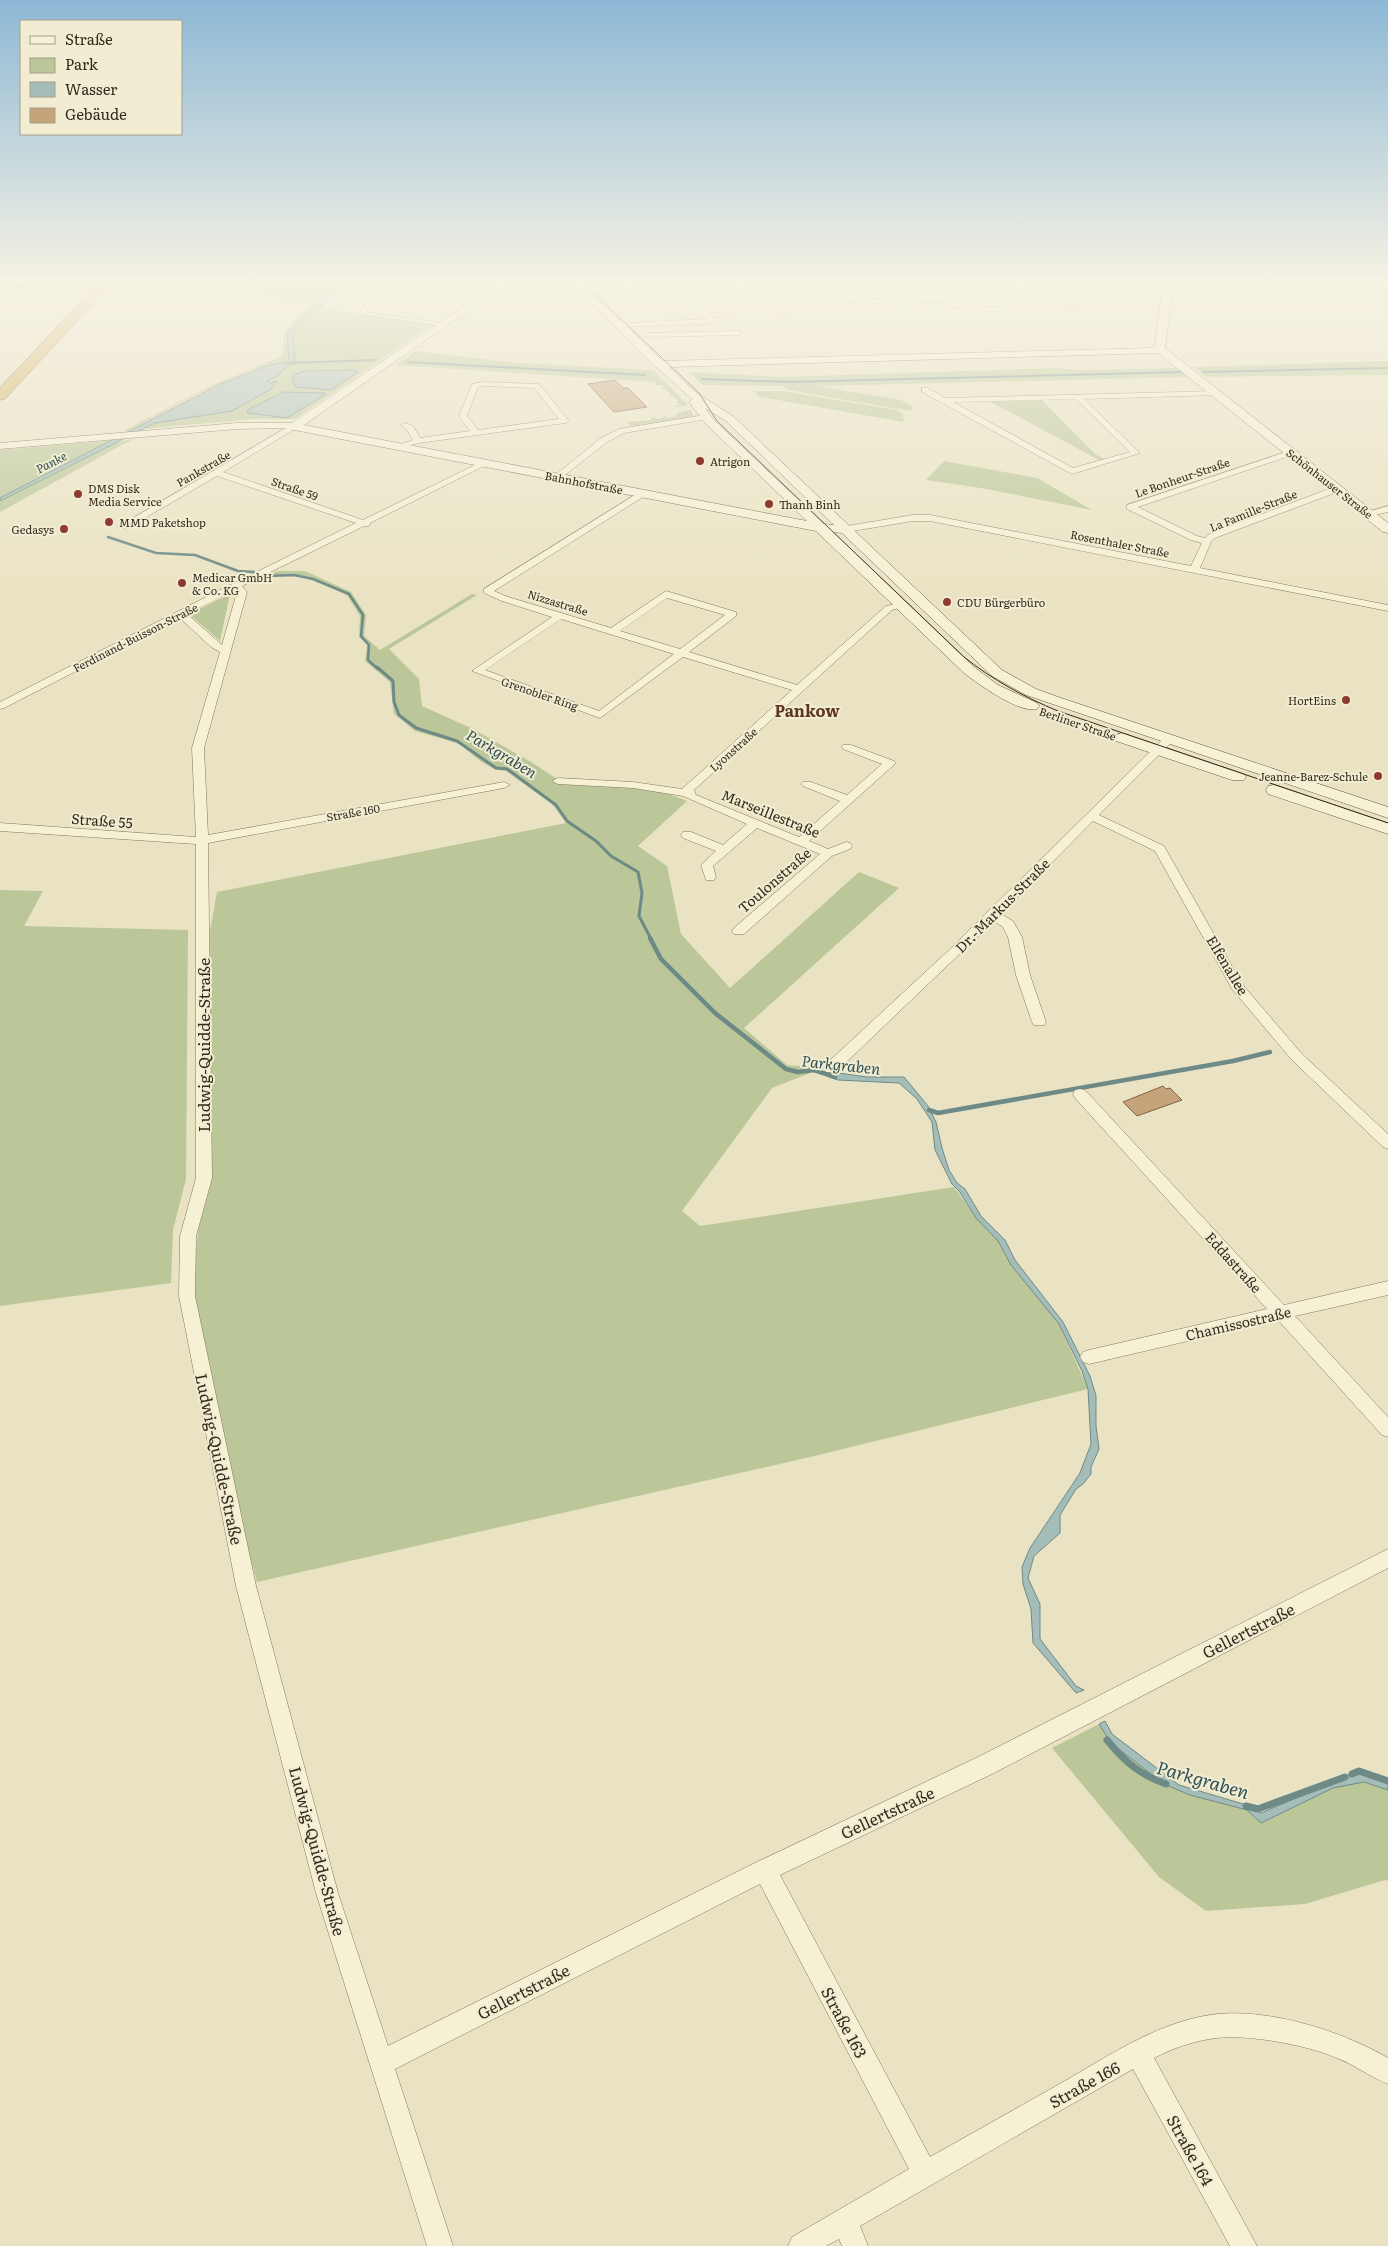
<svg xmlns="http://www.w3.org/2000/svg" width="1388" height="2246" font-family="Literata,serif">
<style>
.green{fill:#bbc798;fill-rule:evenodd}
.water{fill:#a5bdb9;stroke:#6d8a87}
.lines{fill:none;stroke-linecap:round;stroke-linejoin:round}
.stream-far4{stroke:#6d8a87;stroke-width:2}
.stream-far3{stroke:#6d8a87;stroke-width:2.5}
.stream-far2{stroke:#6d8a87;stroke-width:3}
.stream-far1{stroke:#6d8a87;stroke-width:4.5}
.stream{stroke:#6d8a87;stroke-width:7}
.building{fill:#c5a47c;stroke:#806343}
.street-casing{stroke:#83755b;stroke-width:1}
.secondary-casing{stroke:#64563e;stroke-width:1}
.highway-casing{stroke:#51432f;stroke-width:1}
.street{fill:#f6f0d5;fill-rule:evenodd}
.secondary{fill:#f6f0d5;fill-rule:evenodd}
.highway{fill:#d3ad5a;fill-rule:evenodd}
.tram{stroke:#342b1e;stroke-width:1}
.poi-dot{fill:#8d3b30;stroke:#f2edd2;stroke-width:2}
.labels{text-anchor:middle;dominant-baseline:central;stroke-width:4;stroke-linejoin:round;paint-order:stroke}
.far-poi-label{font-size:11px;fill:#342b1e;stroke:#f2edd2;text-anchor:start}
.far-street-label{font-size:11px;fill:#342b1e;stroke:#f2edd2}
.far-water-label{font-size:12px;font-style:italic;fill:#2f5052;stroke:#f2edd2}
.street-label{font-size:14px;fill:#342b1e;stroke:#f2edd2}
.water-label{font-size:15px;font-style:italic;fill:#2f5052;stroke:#f2edd2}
.far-district-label{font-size:16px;font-weight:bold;fill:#5d3521;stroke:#f2edd2}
.near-street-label{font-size:16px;fill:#342b1e;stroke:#f2edd2}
.near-water-label{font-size:18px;font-style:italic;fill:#2f5052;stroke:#f2edd2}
</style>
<rect width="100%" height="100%" fill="#eae3c3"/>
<!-- green -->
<path class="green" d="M 218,283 L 337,283 L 287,333 L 289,359 L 287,362 C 233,370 178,405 129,430 L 123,431 L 212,385 L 282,356 L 284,333 L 309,305 L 231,288 Z
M 346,283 L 348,283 L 322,307 L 350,313 L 433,324 L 295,419 L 254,419 L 142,429 L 159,422 L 232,411 L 271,389 L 276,381 L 270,383 L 267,381 L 279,375 L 288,364 L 295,364 L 293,334 ZM 283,392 L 324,393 L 326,394 L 288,418 Z
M 416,351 L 518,363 L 653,370 L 688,405 L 676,407 L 675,406 L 681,404 L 675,403 L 678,401 L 673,396 L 668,397 L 671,395 L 665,389 L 660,389 L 664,387 L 661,385 L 656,385 L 655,382 L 395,365 Z
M 1388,361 L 1388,375 L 1206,377 L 1193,367 Z
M 1058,368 L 1078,370 L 1179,368 L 1191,377 L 818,386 L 901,400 L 914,408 L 910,411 L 788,390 L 782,386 L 703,385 L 689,372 L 780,377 Z
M 754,391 L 783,391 L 896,410 L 903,414 L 904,422 L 760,397 Z
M 1041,399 L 1095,454 L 1107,460 L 1101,461 L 987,400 Z
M 691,410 L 693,416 L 631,426 L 628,422 L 652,420 L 651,418 L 654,417 L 656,419 L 664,418 L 663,416 L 666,416 L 668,418 L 676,416 L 677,413 Z
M 133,439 L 2,511 L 0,512 L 0,501 L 113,443 Z
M 109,441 L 0,498 L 0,450 Z
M 944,461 L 1037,478 L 1092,510 L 981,488 L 926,480 Z
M 277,571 L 305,571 L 351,592 L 366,615 L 364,636 L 380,650 L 472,594 L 477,595 L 389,649 L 419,679 L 422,706 L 473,729 L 531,762 L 557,779 L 642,789 L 669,794 L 687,801 L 638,846 L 667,866 L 681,934 L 730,988 L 859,872 L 899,888 L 744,1028 L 787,1065 L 823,1068 L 772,1088 L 682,1211 L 700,1226 L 954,1187 L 976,1218 L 998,1241 L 1011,1265 L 1059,1324 L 1088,1389 L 806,1458 L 257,1582 L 237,1510 L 192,1295 L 198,1231 L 212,1178 L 210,931 L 217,892 L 566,823 L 552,804 L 506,771 L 494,769 L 480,761 L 460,744 L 415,731 L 394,714 L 390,682 L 365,661 L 367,645 L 359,637 L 360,616 L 347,595 L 311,579 L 293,576 L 264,577 Z
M 230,594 L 220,641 L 189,614 Z
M 0,890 L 43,891 L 24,926 L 188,930 L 186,1179 L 173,1230 L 171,1283 L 0,1306 Z
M 1099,1724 L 1111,1743 L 1190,1795 L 1247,1810 L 1261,1823 L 1333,1788 L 1364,1782 L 1388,1790 L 1388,1881 L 1385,1880 L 1305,1904 L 1206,1911 L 1159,1877 L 1052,1748 Z"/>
<!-- water -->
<path class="water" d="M 337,283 L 346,283 L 293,333 L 295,364 L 288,364 L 279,375 L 267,381 L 270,383 L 277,381 L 271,389 L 232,411 L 155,423 L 0,501 L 0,498 L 220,384 L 267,366 L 287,362 L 289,359 L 287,333 Z
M 355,370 L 358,372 L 331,390 L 296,387 L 292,380 L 294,375 L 304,371 Z
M 283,392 L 324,393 L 326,394 L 287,418 L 248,413 L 247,410 Z
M 832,1072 L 867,1077 L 904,1077 L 928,1106 L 936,1122 L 942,1148 L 949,1170 L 957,1183 L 965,1189 L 981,1216 L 1005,1240 L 1015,1260 L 1063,1322 L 1090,1376 L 1096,1396 L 1096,1426 L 1099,1449 L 1091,1467 L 1091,1474 L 1083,1484 L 1076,1489 L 1060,1515 L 1060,1533 L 1034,1556 L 1028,1578 L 1040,1604 L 1040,1639 L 1076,1686 L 1084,1690 L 1076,1693 L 1033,1643 L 1031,1609 L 1023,1584 L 1022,1567 L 1030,1548 L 1080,1473 L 1091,1444 L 1088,1389 L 1082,1371 L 1059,1324 L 1011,1265 L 998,1241 L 976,1218 L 959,1191 L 952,1184 L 935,1150 L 932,1122 L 917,1099 L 899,1083 L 838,1080 L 829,1077 Z
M 1105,1721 L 1112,1734 L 1179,1785 L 1250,1806 L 1261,1813 L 1356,1772 L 1388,1781 L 1388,1790 L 1364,1782 L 1333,1788 L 1261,1823 L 1247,1810 L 1190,1795 L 1164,1784 L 1111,1743 L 1099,1724 Z"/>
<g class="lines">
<!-- stream-far4 -->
<path class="stream-far4" d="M 0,289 L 20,284
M 0,293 L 34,283
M 407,362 L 645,375
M 290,363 L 375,360
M 1203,372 L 1388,368
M 702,379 L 787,382 L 1181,372"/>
<!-- stream-far3 -->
<path class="stream-far3" d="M 108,537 L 156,553 L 195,555 L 238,571 L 254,572
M 265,576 L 294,575 L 313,579 L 349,594 L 363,615 L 361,636 L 369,645 L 368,660 L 378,669"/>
<!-- stream-far2 -->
<path class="stream-far2" d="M 377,667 L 393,681 L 394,702 L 399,715 L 416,728 L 457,741 L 496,768 L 507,769 L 556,805 L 567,821 L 596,841 L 611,856 L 638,872 L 642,893 L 639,916 L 651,939"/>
<!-- stream-far1 -->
<path class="stream-far1" d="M 650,938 L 661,959 L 715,1013 L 786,1069 L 798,1072 L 814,1070 L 835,1077
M 929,1110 L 938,1113 L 1233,1061 L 1270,1052"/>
<!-- stream -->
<path class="stream" d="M 1107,1740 C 1124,1761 1140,1775 1166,1784
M 1352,1774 L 1359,1771 L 1388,1781
M 1246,1806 L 1258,1809 L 1345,1777"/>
</g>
<!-- building -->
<path class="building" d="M 615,380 L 623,388 L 628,388 L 647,407 L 614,412 L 588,384 Z
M 1163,1086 L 1166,1089 L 1170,1088 L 1182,1100 L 1137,1116 L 1123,1102 Z"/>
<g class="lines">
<defs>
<path id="street" d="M 378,283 L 384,283 L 366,312 L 447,324 L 444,326 L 360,314 L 359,313 Z
M 486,283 L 505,283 L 505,284 L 502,286 Z
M 618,283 L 625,283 L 666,321 L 707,319 L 665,283 L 672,283 L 709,314 L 726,312 L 729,314 L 713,317 L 714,321 L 707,324 L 617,327 L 615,326 L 619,324 L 658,321 Z
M 731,283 L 737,283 L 765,300 L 810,290 L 819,283 L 860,290 L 860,292 L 855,297 L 927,304 L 1078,300 L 1087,283 L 1093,283 L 1083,302 L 1080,304 L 927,308 L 851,301 L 839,312 L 836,310 L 852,292 L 822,287 L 814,293 L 771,303 L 785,311 L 785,313 L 783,314 L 735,288 Z
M 924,283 L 999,283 L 996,285 L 942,287 Z
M 737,331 L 740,331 L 740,335 L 647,337 L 643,335 L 647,333 Z
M 483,382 L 539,384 L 569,421 L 565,423 L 419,443 L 398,449 L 398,445 L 413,440 L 407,430 L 401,425 L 405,423 L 413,426 L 420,438 L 470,431 L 459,416 L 472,384 ZM 483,386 L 534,388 L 559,419 L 478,430 L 467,416 L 478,387 Z
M 922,388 L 928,388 L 945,398 L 1218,391 L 1222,393 L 1218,395 L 1084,399 L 1140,453 L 1072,474 L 922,392 ZM 1076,399 L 1130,452 L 1073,468 L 953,402 Z
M 705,415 L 709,417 L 708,419 L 624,433 L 607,442 L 560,479 L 553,477 L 601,438 L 619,429 Z
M 291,425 L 298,427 L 223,472 L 363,520 L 483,461 L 490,463 L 370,523 L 369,526 L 364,526 L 242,586 L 247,592 L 204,748 L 208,835 L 504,782 L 510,785 L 504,788 L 208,843 L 212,1178 L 196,1236 L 195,1296 L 256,1586 L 338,1893 L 388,2046 L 757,1862 L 976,1758 L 1388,1549 L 1388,1568 L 992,1774 L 780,1875 L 930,2157 C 972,2133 1014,2110 1056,2086 C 1106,2058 1159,2020 1218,2014 C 1271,2009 1342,2031 1388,2058 L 1388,2084 C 1370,2077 1355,2065 1337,2058 C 1307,2045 1248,2034 1216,2038 C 1194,2041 1173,2048 1154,2058 L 1257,2246 L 1230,2246 L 1133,2069 L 860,2226 L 868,2246 L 842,2246 L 839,2239 L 826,2246 L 788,2246 L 792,2237 L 909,2169 L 760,1884 L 395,2069 L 453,2246 L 427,2246 L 316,1893 L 236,1586 L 179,1296 L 180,1236 L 196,1178 L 196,844 L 0,831 L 0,823 L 196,837 L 192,748 L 220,652 L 211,647 L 180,618 L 4,708 L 0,709 L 0,702 L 214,593 L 356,523 L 217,476 L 126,529 L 118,527 ZM 235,590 L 237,592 L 222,645 L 187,614 Z
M 1292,450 L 1296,452 L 1295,454 L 1138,507 L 1197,536 L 1205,538 L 1209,534 L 1334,487 L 1340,487 L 1340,491 L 1215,538 L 1211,542 L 1200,568 L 1388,605 L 1388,611 L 930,521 L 913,521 L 847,532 L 842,529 L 847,526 L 913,515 L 930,515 L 1191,566 L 1202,543 L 1191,540 L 1127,509 L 1127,505 Z
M 643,490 L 647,493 L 646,495 L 494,591 L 508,597 L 611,628 L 666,591 L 736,612 L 736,616 L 689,652 L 797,685 L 886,606 L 901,603 L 906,606 L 892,610 L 694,790 L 696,795 L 799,837 L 840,801 L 803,786 L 801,784 L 803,782 L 811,782 L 847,795 L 882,764 L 843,749 L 841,747 L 843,745 L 851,745 L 894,761 L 896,763 L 809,841 L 828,849 L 846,842 L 850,843 L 852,846 L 850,849 L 832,856 L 744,934 L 734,934 L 732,931 L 734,928 L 820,854 L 757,828 L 713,866 L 716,877 L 714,880 L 706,880 L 701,865 L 716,851 L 683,838 L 681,835 L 683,832 L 691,832 L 723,845 L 747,824 L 683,796 L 633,788 L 558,784 L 552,781 L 558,778 L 633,782 L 682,789 L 792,690 L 683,657 L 600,718 L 472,671 L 552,617 L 502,601 L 484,593 L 484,589 ZM 667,598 L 725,615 L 680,649 L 620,631 ZM 561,619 L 674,654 L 599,711 L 485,670 Z
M 1388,506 L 1388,512 L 1368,516 L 1364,513 Z
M 1169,736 L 1173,737 L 1175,739 L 1099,815 L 1164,846 L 1242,984 L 1302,1054 L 1388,1134 L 1388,1149 L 1383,1147 L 1292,1060 L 1232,989 L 1155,851 L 1093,821 L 1001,914 L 1013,921 L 1022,937 L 1030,975 L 1046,1022 L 1044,1025 L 1034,1025 L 1032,1022 L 1016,975 L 1008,937 L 1003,927 L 994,921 L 836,1072 L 826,1072 L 824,1068 L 826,1064 L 947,952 L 1165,737 Z
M 1080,1089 L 1085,1090 L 1284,1305 L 1388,1281 L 1388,1295 L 1295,1316 L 1388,1417 L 1388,1437 L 1382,1435 L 1278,1320 L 1089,1364 L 1083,1362 L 1080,1357 L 1083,1352 L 1089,1350 L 1267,1309 L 1075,1098 L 1073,1094 L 1075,1090 Z"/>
<path id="secondary" d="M 497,283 L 508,283 L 304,425 L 807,521 L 706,424 L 689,402 L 692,399 L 655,366 L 571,283 L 581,283 L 663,361 L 1152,348 L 1155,347 L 1163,283 L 1173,283 L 1165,348 L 1388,523 L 1388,533 L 1383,532 L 1158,353 L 669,367 L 694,391 L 734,417 L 1002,670 L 1036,689 L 1061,698 L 1388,807 L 1388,818 L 1026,695 L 992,676 L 842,533 L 833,532 L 974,667 L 998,685 L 1037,703 L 1040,706 L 1037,709 C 1020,714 978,684 964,673 L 816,531 L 284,428 L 237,429 L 0,449 L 0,443 L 237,423 L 292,423 ZM 705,408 L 726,421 L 834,525 L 824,524 L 714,420 Z
M 1122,733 L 1244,774 L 1246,777 L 1244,780 L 1232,780 L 1116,741 L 1114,738 L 1116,735 Z
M 1274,785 L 1388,823 L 1388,834 L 1268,794 L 1266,790 L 1268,786 Z"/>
<path id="highway" d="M 99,283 L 112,283 L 5,399 L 0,400 L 0,388 Z"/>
</defs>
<!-- street casing -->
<use href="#street" class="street-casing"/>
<!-- secondary casing -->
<use href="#secondary" class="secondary-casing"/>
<!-- highway casing -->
<use href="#highway" class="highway-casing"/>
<!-- street -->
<use href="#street" class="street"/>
<!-- secondary -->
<use href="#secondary" class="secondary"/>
<!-- highway -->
<use href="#highway" class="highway"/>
<!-- tram -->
<path class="tram" d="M 583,283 L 699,393 L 717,421 L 964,657 C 993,680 1024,697 1058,711 L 1388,823"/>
</g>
<!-- sky -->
<linearGradient id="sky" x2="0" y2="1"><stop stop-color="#8db8d5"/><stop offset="0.47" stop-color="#f6f2e4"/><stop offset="1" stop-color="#f6f2e4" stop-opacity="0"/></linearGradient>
<rect width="1388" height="597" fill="url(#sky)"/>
<!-- markers -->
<g class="poi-dot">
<circle cx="700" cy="461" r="5"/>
<circle cx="78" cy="494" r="5"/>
<circle cx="769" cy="504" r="5"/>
<circle cx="109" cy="522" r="5"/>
<circle cx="64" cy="529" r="5"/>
<circle cx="182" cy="583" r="5"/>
<circle cx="947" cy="602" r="5"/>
<circle cx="1346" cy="700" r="5"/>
<circle cx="1378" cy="776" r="5"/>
</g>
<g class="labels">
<!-- far-poi labels -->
<g class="far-poi-label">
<text x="710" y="461">Atrigon</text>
<text x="88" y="488">DMS Disk<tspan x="88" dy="13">Media Service</tspan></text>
<text x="779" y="504">Thanh Binh</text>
<text x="119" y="522">MMD Paketshop</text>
<text x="54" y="529" text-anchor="end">Gedasys</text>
<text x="192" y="577">Medicar GmbH<tspan x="192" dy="13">&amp; Co. KG</tspan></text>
<text x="957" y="602">CDU Bürgerbüro</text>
<text x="1336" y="700" text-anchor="end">HortEins</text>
<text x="1368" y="776" text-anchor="end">Jeanne-Barez-Schule</text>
</g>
<!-- far-street labels -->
<g class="far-street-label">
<text transform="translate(203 468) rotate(-30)">Pankstraße</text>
<text transform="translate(1182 477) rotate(-19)">Le Bonheur-Straße</text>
<text transform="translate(584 482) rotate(11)">Bahnhofstraße</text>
<text transform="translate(1330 483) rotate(38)">Schönhauser Straße</text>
<text transform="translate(295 488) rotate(19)">Straße 59</text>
<text transform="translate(1253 510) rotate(-22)">La Famille-Straße</text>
<text transform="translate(1120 543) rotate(11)">Rosenthaler Straße</text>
<text transform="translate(558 602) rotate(17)">Nizzastraße</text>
<text transform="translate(135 637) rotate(-27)">Ferdinand-Buisson-Straße</text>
<text transform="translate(540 693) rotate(19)">Grenobler Ring</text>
<text transform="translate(1078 723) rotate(19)">Berliner Straße</text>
<text transform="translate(733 749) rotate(-42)">Lyonstraße</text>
<text transform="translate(353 812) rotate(-10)">Straße 160</text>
</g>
<!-- far-water labels -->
<g class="far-water-label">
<text transform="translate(51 462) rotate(-27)">Panke</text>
</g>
<!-- street labels -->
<g class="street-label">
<text transform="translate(771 813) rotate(22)">Marseillestraße</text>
<text transform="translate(102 820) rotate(4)">Straße 55</text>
<text transform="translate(774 880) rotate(-41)">Toulonstraße</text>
<text transform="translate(1002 905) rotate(-45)">Dr.-Markus-Straße</text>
<text transform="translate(1228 965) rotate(59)">Elfenallee</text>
<text transform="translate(1234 1262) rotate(48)">Eddastraße</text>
<text transform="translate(1238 1323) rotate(-13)">Chamissostraße</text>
</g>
<!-- water labels -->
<g class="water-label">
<text transform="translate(502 753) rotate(31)">Parkgraben</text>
<text transform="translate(841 1064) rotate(6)">Parkgraben</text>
</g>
<!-- far-district labels -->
<g class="far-district-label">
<text x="807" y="710">Pankow</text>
</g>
<!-- near-street labels -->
<g class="near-street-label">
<text transform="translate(203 1045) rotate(-90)">Ludwig-Quidde-Straße</text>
<text transform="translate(220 1459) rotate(78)">Ludwig-Quidde-Straße</text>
<text transform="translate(1248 1630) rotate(-27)">Gellertstraße</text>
<text transform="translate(887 1812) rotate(-25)">Gellertstraße</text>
<text transform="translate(318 1851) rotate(75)">Ludwig-Quidde-Straße</text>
<text transform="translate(523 1991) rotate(-27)">Gellertstraße</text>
<text transform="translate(845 2022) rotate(62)">Straße 163</text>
<text transform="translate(1084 2084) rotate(-29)">Straße 166</text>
<text transform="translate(1191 2150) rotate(61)">Straße 164</text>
</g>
<!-- near-water labels -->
<g class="near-water-label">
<text transform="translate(1203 1779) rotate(16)">Parkgraben</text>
</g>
</g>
<!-- legend -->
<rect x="20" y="20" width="162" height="115" fill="#f2edd2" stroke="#a69f8a"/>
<rect x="30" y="36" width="25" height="8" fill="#f6f0d5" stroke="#a69f8a"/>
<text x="65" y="45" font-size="15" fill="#342b1e">Straße</text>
<rect x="30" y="58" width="25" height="15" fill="#bbc798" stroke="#a69f8a"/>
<text x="65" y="70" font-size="15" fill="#342b1e">Park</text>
<rect x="30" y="82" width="25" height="15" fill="#a5bdb9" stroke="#a69f8a"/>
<text x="65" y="95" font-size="15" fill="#342b1e">Wasser</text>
<rect x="30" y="108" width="25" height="15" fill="#c5a47c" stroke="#a69f8a"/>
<text x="65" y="120" font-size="15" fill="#342b1e">Gebäude</text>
</svg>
